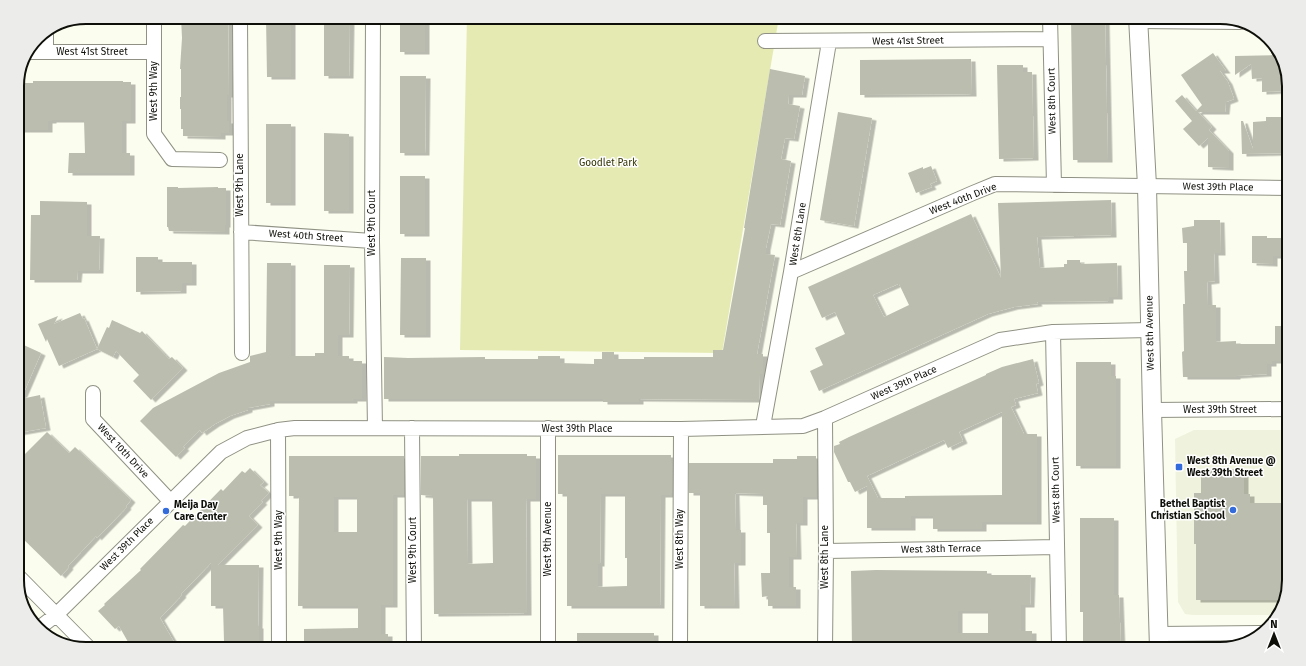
<svg xmlns="http://www.w3.org/2000/svg" width="1306" height="666" font-family="'Fira Sans',sans-serif">
<style>
.built{fill:#eff2dc}
.green{fill:#e5eab3}
.building{fill:#bbbdaf;fill-rule:evenodd;filter:url(#shadow)}
.lines{fill:none;stroke-linecap:round;stroke-linejoin:round}
.minor-casing{stroke:#909184;stroke-width:16}
.tertiary-casing{stroke:#909184;stroke-width:20}
.minor{stroke:#fff;stroke-width:14}
.tertiary{stroke:#fff;stroke-width:18}
.poi-dot{fill:#336bda;stroke:#fff;stroke-width:1.5}
.labels{text-anchor:middle;dominant-baseline:central;stroke-width:3;stroke-linejoin:round;paint-order:stroke}
.street-label{font-size:10px;fill:#0f0f0a;stroke:#fff}
.park-label{font-size:10px;fill:#323400;stroke:#fff}
.poi-label{font-size:10px;font-weight:bold;fill:#0f0f0a;stroke:#fff;text-anchor:start}
.rim{fill:none;stroke:#0f0f0a;stroke-width:2}
</style>
<defs>
<filter id="shadow"><feDropShadow dx="4.5" dy="2.5" stdDeviation="0" flood-color="#0004"/></filter>
</defs>
<rect width="100%" height="100%" fill="#fbfdee"/>
<!-- built -->
<path class="built" d="M 1194,430 L 1289,430 L 1289,580 L 1282,611 L 1278,615 L 1194,615 L 1185,614 L 1178,602 L 1175,439 Z"/>
<!-- green -->
<path class="green" d="M 467,17 L 779,17 L 722,353 L 460,350 Z"/>
<!-- building -->
<path class="building" d="M 181,17 L 220,18 L 220,19 L 228,19 L 229,95 L 227,95 L 227,121 L 229,121 L 229,133 L 221,133 L 221,137 L 183,136 L 183,129 L 181,129 L 181,109 L 180,109 L 180,97 L 181,97 L 181,69 L 180,69 L 182,38 Z
M 266,17 L 291,17 L 291,77 L 267,77 Z
M 324,17 L 350,17 L 349,76 L 324,76 Z
M 400,17 L 425,17 L 425,52 L 400,52 Z
M 1071,17 L 1105,17 L 1108,160 L 1073,160 Z
M 1213,53 L 1226,71 L 1220,71 L 1228,82 L 1234,99 L 1226,102 L 1225,112 L 1198,112 L 1212,127 L 1209,130 L 1229,151 L 1229,168 L 1208,167 L 1208,138 L 1199,146 L 1183,129 L 1192,121 L 1175,101 L 1182,95 L 1196,111 L 1202,105 L 1181,75 Z
M 1280,55 L 1289,82 L 1289,89 L 1281,90 L 1281,91 L 1262,92 L 1262,78 L 1252,79 L 1251,64 L 1235,75 L 1235,56 Z
M 971,59 L 972,94 L 860,95 L 860,60 Z
M 997,65 L 1023,65 L 1023,72 L 1032,72 L 1034,158 L 999,159 Z
M 770,69 L 805,76 L 802,95 L 789,95 L 788,104 L 800,106 L 794,139 L 785,138 L 781,159 L 791,161 L 780,225 L 771,224 L 766,248 L 766,254 L 775,255 L 757,354 L 763,354 L 763,374 L 760,374 L 759,400 L 639,399 L 639,402 L 603,402 L 603,399 L 384,399 L 384,357 L 408,358 L 485,357 L 485,359 L 538,359 L 538,356 L 560,356 L 560,363 L 594,364 L 594,359 L 602,359 L 602,352 L 614,352 L 614,359 L 644,359 L 644,357 L 713,357 L 713,350 L 723,350 L 745,228 L 744,228 Z
M 400,76 L 426,76 L 425,153 L 400,153 Z
M 33,81 L 123,81 L 123,82 L 131,82 L 131,121 L 122,121 L 122,153 L 130,153 L 130,173 L 68,173 L 69,153 L 85,153 L 84,120 L 52,120 L 52,121 L 48,121 L 48,130 L 17,130 L 17,83 L 33,83 Z
M 838,112 L 872,118 L 854,226 L 820,220 Z
M 1266,117 L 1282,117 L 1283,153 L 1242,154 L 1241,121 L 1243,121 L 1253,149 L 1253,122 L 1266,121 Z
M 266,124 L 291,124 L 291,203 L 266,203 Z
M 324,133 L 349,134 L 349,211 L 324,211 Z
M 931,166 L 937,181 L 930,184 L 932,187 L 916,193 L 908,173 L 923,167 L 923,169 Z
M 400,176 L 425,176 L 425,234 L 400,234 Z
M 167,187 L 178,187 L 178,188 L 218,187 L 218,188 L 226,188 L 226,225 L 225,225 L 225,232 L 169,231 L 168,227 L 167,227 Z
M 1111,200 L 1112,235 L 1037,237 L 1040,268 L 1064,267 L 1064,264 L 1067,264 L 1067,260 L 1080,260 L 1080,264 L 1117,263 L 1118,297 L 1109,297 L 1109,301 L 1037,302 L 1038,304 L 1014,307 L 988,314 L 819,391 L 810,371 L 823,365 L 815,348 L 845,334 L 835,312 L 822,318 L 808,287 L 971,214 L 1001,278 L 998,203 ZM 898,284 L 899,284 L 909,305 L 884,317 L 873,295 Z
M 40,201 L 87,202 L 87,236 L 100,236 L 99,271 L 78,271 L 77,280 L 30,280 L 31,215 L 40,215 Z
M 1194,220 L 1220,220 L 1221,253 L 1214,253 L 1215,281 L 1207,282 L 1208,305 L 1216,305 L 1216,342 L 1236,341 L 1236,344 L 1275,344 L 1275,326 L 1289,326 L 1289,361 L 1272,361 L 1272,364 L 1267,364 L 1267,374 L 1236,376 L 1236,377 L 1183,377 L 1182,352 L 1184,351 L 1183,304 L 1185,304 L 1184,271 L 1187,271 L 1187,243 L 1183,243 L 1182,228 L 1194,226 Z
M 1252,236 L 1267,236 L 1267,238 L 1283,238 L 1283,256 L 1273,256 L 1273,264 L 1252,263 Z
M 136,257 L 158,257 L 158,262 L 192,262 L 192,283 L 182,283 L 182,291 L 136,292 Z
M 401,258 L 426,258 L 426,335 L 400,335 Z
M 267,263 L 291,263 L 291,356 L 315,356 L 315,353 L 324,353 L 324,265 L 350,265 L 349,335 L 338,335 L 338,356 L 349,356 L 349,361 L 362,361 L 362,399 L 353,399 L 353,401 L 270,401 L 270,404 L 248,408 L 248,410 L 230,416 L 215,424 L 202,433 L 200,430 L 183,447 L 185,448 L 176,457 L 140,421 L 153,408 L 219,373 L 250,362 L 250,356 L 266,352 Z
M 80,313 L 83,319 L 84,318 L 97,349 L 107,327 L 109,328 L 112,320 L 140,333 L 142,331 L 169,359 L 172,357 L 183,368 L 151,400 L 133,381 L 139,375 L 116,351 L 113,357 L 97,349 L 59,366 L 47,339 L 46,342 L 38,324 L 58,316 L 54,324 Z
M 17,342 L 41,353 L 21,399 L 40,395 L 46,428 L 17,433 Z
M 1033,359 L 1039,383 L 1036,384 L 1038,393 L 1014,399 L 1016,405 L 1011,407 L 1024,434 L 1037,434 L 1037,522 L 982,522 L 982,529 L 933,529 L 933,516 L 911,516 L 911,528 L 867,528 L 867,486 L 855,492 L 850,482 L 848,482 L 834,452 L 834,446 L 840,444 L 839,442 L 849,437 L 986,375 L 986,374 L 1002,367 ZM 1002,412 L 1002,495 L 905,496 L 905,498 L 878,498 L 867,476 L 944,440 L 948,448 L 963,441 L 959,432 Z
M 1076,362 L 1111,362 L 1111,376 L 1116,376 L 1116,466 L 1076,466 Z
M 47,432 L 69,453 L 75,447 L 131,500 L 126,506 L 127,507 L 97,538 L 96,536 L 68,566 L 69,567 L 61,576 L 17,533 L 17,462 Z
M 459,454 L 527,454 L 527,456 L 536,456 L 536,499 L 526,499 L 527,613 L 434,614 L 433,496 L 421,495 L 421,456 L 459,456 ZM 467,499 L 492,499 L 493,563 L 468,564 Z
M 558,455 L 671,455 L 671,463 L 672,463 L 672,493 L 671,493 L 671,495 L 661,495 L 660,606 L 567,606 L 567,494 L 558,494 ZM 601,494 L 625,494 L 625,558 L 627,558 L 627,586 L 598,587 L 598,564 L 600,564 Z
M 289,456 L 404,456 L 404,495 L 393,495 L 393,605 L 381,605 L 381,634 L 388,634 L 388,649 L 304,649 L 304,629 L 358,628 L 358,606 L 298,606 L 299,496 L 289,496 ZM 334,497 L 357,497 L 357,532 L 334,532 Z
M 797,456 L 816,456 L 816,497 L 803,497 L 803,523 L 796,523 L 797,557 L 789,557 L 789,587 L 796,587 L 796,606 L 768,606 L 768,596 L 762,597 L 761,573 L 770,573 L 770,533 L 767,533 L 767,505 L 763,505 L 763,494 L 735,493 L 736,530 L 741,530 L 741,563 L 734,563 L 735,606 L 700,606 L 700,493 L 689,493 L 689,463 L 773,463 L 773,459 L 797,459 Z
M 250,468 L 264,482 L 260,485 L 269,493 L 261,501 L 263,502 L 249,516 L 258,525 L 218,565 L 259,565 L 258,626 L 259,626 L 259,641 L 224,641 L 223,606 L 211,606 L 211,563 L 181,594 L 182,595 L 160,618 L 178,649 L 132,649 L 119,626 L 115,629 L 98,611 L 105,605 L 104,604 L 141,570 L 140,569 L 183,525 L 185,526 L 221,489 L 223,491 L 242,471 L 245,473 Z
M 1201,469 L 1244,469 L 1244,494 L 1250,494 L 1250,503 L 1289,503 L 1289,580 L 1284,600 L 1196,600 L 1196,544 L 1194,544 L 1194,493 L 1201,493 Z
M 1080,518 L 1114,518 L 1114,595 L 1119,595 L 1121,649 L 1083,649 L 1083,612 L 1080,612 Z
M 876,570 L 987,571 L 987,575 L 1031,575 L 1030,605 L 1021,605 L 1021,631 L 1032,631 L 1032,649 L 852,649 L 851,571 ZM 958,611 L 988,611 L 988,633 L 958,633 Z
M 577,633 L 654,633 L 654,649 L 577,649 Z"/>
<g class="lines">
<defs>
<path id="minor" d="M 154,17 L 154,134 L 172,159 L 220,160
M 240,17 L 242,353
M 373,17 L 372,241 L 375,428
M 1050,17 L 1054,185
M 1138,21 L 1240,22
M 765,41 L 1050,39
M 31,52 L 154,52
M 46,52 L 46,31
M 241,232 L 372,241
M 791,272 L 973,193 L 995,184 L 1289,188
M 1053,332 L 1059,649
M 93,393 L 93,419 L 171,502
M 1152,410 L 1289,409
M 763,426 L 791,272 L 829,42
M 412,428 L 414,649
M 548,428 L 548,649
M 278,430 L 279,649
M 826,551 L 1057,547
M 17,575 L 90,649
M 39,628 L 56,615 L 221,452 L 247,438 L 278,430 L 295,428 L 681,429 L 803,426 L 825,418 L 1000,340 L 1053,332 L 1150,330
M 1158,634 L 1261,633
M 680,649 L 681,429
M 825,649 L 826,551 L 825,418"/>
<path id="tertiary" d="M 1138,17 L 1147,186 L 1152,410 L 1159,649"/>
</defs>
<!-- minor casing -->
<use href="#minor" class="minor-casing"/>
<!-- tertiary casing -->
<use href="#tertiary" class="tertiary-casing"/>
<!-- minor -->
<use href="#minor" class="minor"/>
<!-- tertiary -->
<use href="#tertiary" class="tertiary"/>
</g>
<!-- markers -->
<g class="poi-dot">
<rect x="1175" y="463" width="8" height="8" rx="2"/>
<circle cx="1233" cy="510" r="4"/>
<circle cx="166" cy="511" r="4"/>
</g>
<g class="labels">
<!-- street labels -->
<g class="street-label">
<text transform="translate(908 41) rotate(-1)">West 41st Street</text>
<text x="92" y="52">West 41st Street</text>
<text transform="translate(154 91) rotate(-90)">West 9th Way</text>
<text transform="translate(1052 101) rotate(-91)">West 8th Court</text>
<text transform="translate(240 185) rotate(-90)">West 9th Lane</text>
<text transform="translate(1218 187) rotate(1)">West 39th Place</text>
<text transform="translate(963 199) rotate(-21)">West 40th Drive</text>
<text transform="translate(372 223) rotate(-90)">West 9th Court</text>
<text transform="translate(798 234) rotate(-81)">West 8th Lane</text>
<text transform="translate(306 236) rotate(4)">West 40th Street</text>
<text transform="translate(1150 333) rotate(-91)">West 8th Avenue</text>
<text transform="translate(904 383) rotate(-24)">West 39th Place</text>
<text x="1220" y="410">West 39th Street</text>
<text x="577" y="429">West 39th Place</text>
<text transform="translate(123 451) rotate(47)">West 10th Drive</text>
<text transform="translate(1056 490) rotate(-91)">West 8th Court</text>
<text transform="translate(548 539) rotate(-90)">West 9th Avenue</text>
<text transform="translate(680 539) rotate(-90)">West 8th Way</text>
<text transform="translate(279 540) rotate(-90)">West 9th Way</text>
<text transform="translate(127 544) rotate(-45)">West 39th Place</text>
<text transform="translate(941 549) rotate(-1)">West 38th Terrace</text>
<text transform="translate(413 550) rotate(-90)">West 9th Court</text>
<text transform="translate(825 557) rotate(-90)">West 8th Lane</text>
</g>
<!-- park labels -->
<g class="park-label">
<text x="608" y="163">Goodlet Park</text>
</g>
<!-- poi labels -->
<g class="poi-label">
<text x="1187" y="461">West 8th Avenue @<tspan x="1187" dy="12">West 39th Street</tspan></text>
<text x="1225" y="504" text-anchor="end">Bethel Baptist<tspan x="1225" dy="12">Christian School</tspan></text>
<text x="174" y="505">Meija Day<tspan x="174" dy="12">Care Center</tspan></text>
</g>
</g>
<!-- crop -->
<path d="M0 0H1306V666H0ZM86 24H1220A62 62 0 0 1 1282 86V580A62 62 0 0 1 1220 642H86A62 62 0 0 1 24 580V86A62 62 0 0 1 86 24Z" fill="#ececeb" fill-rule="evenodd"/>
<path class="rim" d="M86 24H1220A62 62 0 0 1 1282 86V580A62 62 0 0 1 1220 642H86A62 62 0 0 1 24 580V86A62 62 0 0 1 86 24Z"/>
<!-- north arrow -->
<g transform="translate(1274 634)" stroke="#ffffff" stroke-width="3" paint-order="stroke">
<path d="M0-3L7 15L0 10L-7 15Z" fill="#0f0f0a"/>
<text y="-6" font-size="11" font-weight="bold" text-anchor="middle" fill="#0f0f0a">N</text>
</g>
</svg>
